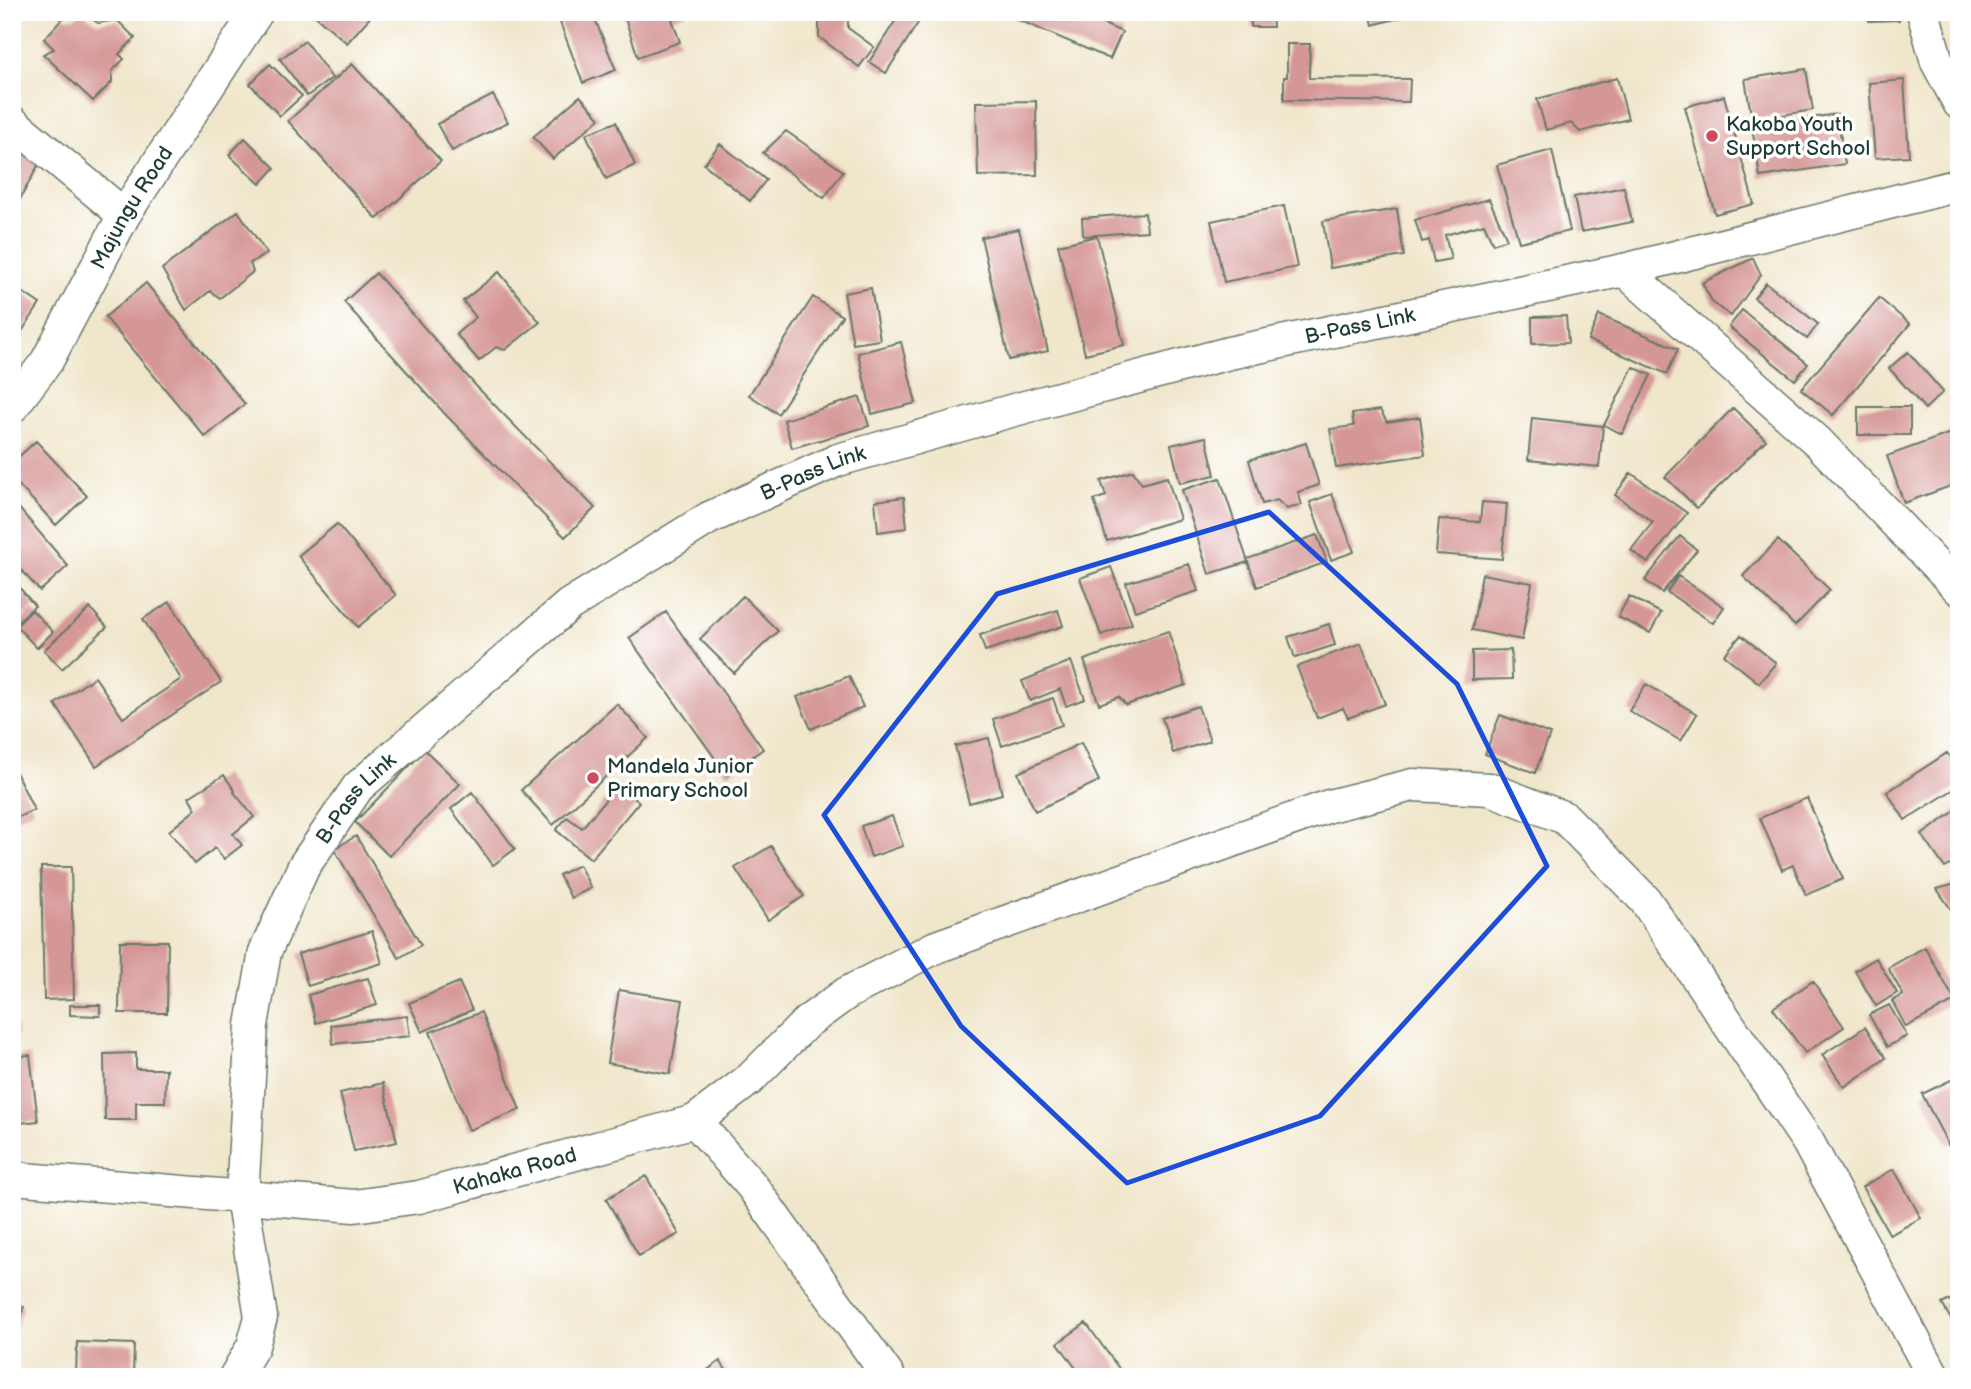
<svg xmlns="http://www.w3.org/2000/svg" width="1971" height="1389" font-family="'Balsamiq Sans',sans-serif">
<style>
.building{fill:#d59796}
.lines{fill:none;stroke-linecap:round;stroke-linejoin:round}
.minor-casing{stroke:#687869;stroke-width:35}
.minor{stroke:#fff;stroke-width:32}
.marked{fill:none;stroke:#1d4ed8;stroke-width:5;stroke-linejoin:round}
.poi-dot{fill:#d1495b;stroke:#fff;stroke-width:2.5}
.labels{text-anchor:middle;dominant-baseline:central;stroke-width:7;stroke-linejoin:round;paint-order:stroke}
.poi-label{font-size:21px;fill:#1f3d34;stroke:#fff;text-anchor:start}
.street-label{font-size:21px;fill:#1f3d34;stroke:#fff}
</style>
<rect width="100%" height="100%" fill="#fff"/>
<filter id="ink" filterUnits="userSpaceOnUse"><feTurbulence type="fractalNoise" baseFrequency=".0143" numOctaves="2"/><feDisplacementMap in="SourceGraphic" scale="14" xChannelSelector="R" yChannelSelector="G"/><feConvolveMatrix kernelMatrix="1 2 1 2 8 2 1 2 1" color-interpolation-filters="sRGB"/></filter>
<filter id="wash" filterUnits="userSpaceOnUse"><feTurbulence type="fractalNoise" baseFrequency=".00686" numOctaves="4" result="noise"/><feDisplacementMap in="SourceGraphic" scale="28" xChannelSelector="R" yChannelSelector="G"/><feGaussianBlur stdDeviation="1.57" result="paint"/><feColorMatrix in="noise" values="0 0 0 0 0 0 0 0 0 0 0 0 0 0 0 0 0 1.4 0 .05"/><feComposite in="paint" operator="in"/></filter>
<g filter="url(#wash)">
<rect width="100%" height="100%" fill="#f0e6cb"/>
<g id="blocks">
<!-- building -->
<path class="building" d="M 311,12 L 369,12 L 372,15 L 347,43 Z
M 556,12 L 592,12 L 616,70 L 583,83 Z
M 623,12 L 688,12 L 688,13 L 672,19 L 680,42 L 638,57 Z
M 819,12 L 848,12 L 848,28 L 874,47 L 859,67 L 819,37 Z
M 901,12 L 925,12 L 886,73 L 869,62 Z
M 1000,12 L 1076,12 L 1122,32 L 1110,59 Z
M 1251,12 L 1272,12 L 1273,27 L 1251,27 Z
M 1370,12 L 1417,12 L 1417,13 L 1373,25 Z
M 1869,12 L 1899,12 L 1899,20 L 1869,21 Z
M 82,13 L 98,23 L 117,20 L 135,38 L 119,54 L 124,59 L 112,71 L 112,82 L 93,101 L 43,54 L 54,49 L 44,39 L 64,17 L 73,18 Z
M 305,41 L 332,78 L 307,96 L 280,59 Z
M 1287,44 L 1310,44 L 1309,78 L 1410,79 L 1409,102 L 1284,100 L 1284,77 L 1287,77 Z
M 270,64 L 302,96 L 280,116 L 250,84 Z
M 352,64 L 441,161 L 377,219 L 288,121 Z
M 1806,69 L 1813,110 L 1752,120 L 1745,79 Z
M 1617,78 L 1628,119 L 1580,132 L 1571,123 L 1546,130 L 1537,99 Z
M 1904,80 L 1909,156 L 1875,158 L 1869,83 Z
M 493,95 L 508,122 L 452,151 L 437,124 Z
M 580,96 L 600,118 L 553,159 L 533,137 Z
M 1724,96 L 1754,204 L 1715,214 L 1685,107 Z
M 1036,101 L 1037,175 L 978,176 L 976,102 Z
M 1837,114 L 1845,164 L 1760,177 L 1752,127 Z
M 616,122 L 635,165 L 606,179 L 586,134 Z
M 786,131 L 843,171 L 824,198 L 763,153 Z
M 12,133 L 46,151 L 12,214 Z
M 245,138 L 275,168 L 260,184 L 229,155 Z
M 720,144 L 766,180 L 750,201 L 704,164 Z
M 1552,150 L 1570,231 L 1519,242 L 1497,165 Z
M 1624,187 L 1632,222 L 1581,232 L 1574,197 Z
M 1489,199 L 1507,239 L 1493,244 L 1484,224 L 1445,235 L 1451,259 L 1434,262 L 1429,240 L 1422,242 L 1415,220 Z
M 1284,206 L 1297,267 L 1224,282 L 1211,221 Z
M 1397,209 L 1404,256 L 1330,268 L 1323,221 Z
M 238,211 L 267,254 L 250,263 L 253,272 L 220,298 L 210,291 L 186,310 L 162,269 Z
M 1145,213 L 1147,231 L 1083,236 L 1082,218 Z
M 1019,229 L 1048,351 L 1009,360 L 981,237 Z
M 1097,236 L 1124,345 L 1085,354 L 1058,245 Z
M 1753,258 L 1761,275 L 1731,316 L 1713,303 L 1702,283 Z
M 499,272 L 540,322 L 505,350 L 496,347 L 479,361 L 456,334 L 476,317 L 463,301 Z
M 376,273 L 476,386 L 595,508 L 565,537 L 446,415 L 344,302 Z
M 146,283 L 245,404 L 205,437 L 105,317 Z
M 1766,283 L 1818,324 L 1807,339 L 1754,298 Z
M 12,285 L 40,304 L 16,340 L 12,337 Z
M 871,288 L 880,340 L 853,344 L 844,293 Z
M 813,297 L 842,316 L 778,414 L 749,395 Z
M 1879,298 L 1910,324 L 1833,415 L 1801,389 Z
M 1742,310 L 1808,364 L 1795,380 L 1729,327 Z
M 1599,315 L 1678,349 L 1667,374 L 1588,340 Z
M 1566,316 L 1568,343 L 1532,344 L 1532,317 Z
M 901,342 L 916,403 L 872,414 L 858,353 Z
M 1908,352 L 1943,392 L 1925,409 L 1889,368 Z
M 1633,367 L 1651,375 L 1622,434 L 1604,425 Z
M 860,397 L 869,426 L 792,448 L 784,420 Z
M 1858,407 L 1910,407 L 1910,435 L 1858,435 Z
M 1733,408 L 1766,440 L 1697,508 L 1665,477 Z
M 1380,410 L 1387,422 L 1420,417 L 1425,455 L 1336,468 L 1330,429 L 1354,426 L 1352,414 Z
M 1532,418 L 1603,426 L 1599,467 L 1528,460 Z
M 1959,430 L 1959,483 L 1904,503 L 1887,456 Z
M 1206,437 L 1215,475 L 1180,483 L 1171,445 Z
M 36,441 L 87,496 L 56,525 L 12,478 L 12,463 Z
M 1306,443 L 1319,485 L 1298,492 L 1302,505 L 1287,509 L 1277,500 L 1262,504 L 1249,460 Z
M 1133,471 L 1142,484 L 1167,477 L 1180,519 L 1107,541 L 1094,500 L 1106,496 L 1101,481 Z
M 1631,473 L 1687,513 L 1648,563 L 1631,550 L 1653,522 L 1615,495 Z
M 1220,478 L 1248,562 L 1209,574 L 1182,490 Z
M 1332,494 L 1354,552 L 1331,560 L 1310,502 Z
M 904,497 L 907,528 L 878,532 L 875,501 Z
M 12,500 L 68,566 L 40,591 L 12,560 L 12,536 L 14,534 L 12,532 Z
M 1482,502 L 1507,504 L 1502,559 L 1436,554 L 1439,519 L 1480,522 Z
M 337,524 L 396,595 L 358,627 L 298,556 Z
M 1317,535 L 1327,562 L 1257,587 L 1247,559 Z
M 1680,536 L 1697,550 L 1662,593 L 1645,580 Z
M 1778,540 L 1830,590 L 1795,626 L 1743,576 Z
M 1189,564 L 1198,591 L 1135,611 L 1126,583 Z
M 1111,567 L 1132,624 L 1101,635 L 1080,578 Z
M 1482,574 L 1532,583 L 1522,640 L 1472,630 Z
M 1678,576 L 1724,607 L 1713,623 L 1667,592 Z
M 12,579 L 35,606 L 12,626 Z
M 743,596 L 778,631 L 734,673 L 700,639 Z
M 1629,596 L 1661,613 L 1650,633 L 1618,617 Z
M 170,602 L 221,682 L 96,766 L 55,704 L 95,677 L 123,718 L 181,679 L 143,619 Z
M 90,608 L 107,627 L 62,669 L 44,650 Z
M 32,610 L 53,632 L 37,648 L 16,626 Z
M 1058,610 L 1063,626 L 985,651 L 980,635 Z
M 666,612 L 763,749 L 727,775 L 629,638 Z
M 1329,624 L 1335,645 L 1295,658 L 1288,637 Z
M 1168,631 L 1186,685 L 1126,705 L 1119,697 L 1099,704 L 1084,660 Z
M 1741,635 L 1776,663 L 1759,683 L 1724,655 Z
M 1361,643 L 1385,704 L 1348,718 L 1343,708 L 1317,718 L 1297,667 Z
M 1511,650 L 1512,679 L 1472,680 L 1472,651 Z
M 1071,661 L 1085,699 L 1066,706 L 1060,689 L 1030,701 L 1022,681 Z
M 849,676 L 863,707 L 811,729 L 797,697 Z
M 1646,684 L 1697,714 L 1681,741 L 1629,711 Z
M 1053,698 L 1062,725 L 1002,746 L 993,719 Z
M 617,704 L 648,738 L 553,825 L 521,790 Z
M 1198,706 L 1210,741 L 1173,753 L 1162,718 Z
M 1500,715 L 1550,734 L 1535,773 L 1485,754 Z
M 989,738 L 1002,794 L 969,803 L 955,746 Z
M 1081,743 L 1099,781 L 1035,811 L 1018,773 Z
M 425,750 L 460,784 L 389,856 L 355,822 Z
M 1947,753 L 1959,771 L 1959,786 L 1905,820 L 1887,792 Z
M 12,764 L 34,810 L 12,820 Z
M 224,775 L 235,791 L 234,792 L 254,817 L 233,834 L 242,845 L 224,859 L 215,848 L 195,864 L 169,831 L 196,809 L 189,797 Z
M 618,785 L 639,802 L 591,859 L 556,830 L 567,817 L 582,828 Z
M 472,792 L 515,849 L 493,865 L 451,809 Z
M 1807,798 L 1843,879 L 1806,895 L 1793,865 L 1782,870 L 1760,818 Z
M 1959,808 L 1959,859 L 1945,868 L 1922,835 Z
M 892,816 L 903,846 L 871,857 L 861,826 Z
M 356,836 L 421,945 L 399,958 L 334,849 Z
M 771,846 L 804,896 L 768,920 L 735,868 Z
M 579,865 L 591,888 L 571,898 L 559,875 Z
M 41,867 L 71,867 L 74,999 L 44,1000 Z
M 1959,883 L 1959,921 L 1937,889 Z
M 372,931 L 382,963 L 308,986 L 298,954 Z
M 120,941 L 168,941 L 167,1013 L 119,1013 Z
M 1925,947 L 1955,1001 L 1906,1027 L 1892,1001 L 1903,995 L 1888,968 Z
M 1876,958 L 1897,993 L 1876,1006 L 1855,971 Z
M 368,978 L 377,1005 L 316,1023 L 308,995 Z
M 1813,981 L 1844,1027 L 1805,1053 L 1773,1008 Z
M 459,982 L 472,1010 L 422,1032 L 409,1003 Z
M 619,990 L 683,1000 L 670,1074 L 607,1063 Z
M 12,1000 L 14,1000 L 17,1036 L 12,1036 Z
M 70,1005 L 100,1005 L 100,1016 L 70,1015 Z
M 1889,1005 L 1907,1036 L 1887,1047 L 1869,1015 Z
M 481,1012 L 520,1110 L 469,1130 L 430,1032 Z
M 407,1016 L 410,1036 L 333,1044 L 331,1025 Z
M 1865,1027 L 1886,1058 L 1844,1087 L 1822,1055 Z
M 136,1053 L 136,1069 L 166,1069 L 165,1102 L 136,1102 L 136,1120 L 105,1120 L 104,1054 Z
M 30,1055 L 38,1121 L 12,1124 L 12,1057 Z
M 1953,1079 L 1959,1090 L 1959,1140 L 1948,1145 L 1922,1094 Z
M 383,1083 L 397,1142 L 354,1151 L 340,1093 Z
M 1894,1169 L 1921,1218 L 1890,1235 L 1862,1187 Z
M 646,1176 L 679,1234 L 639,1256 L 606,1199 Z
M 1959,1295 L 1959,1333 L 1942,1304 Z
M 12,1302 L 24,1307 L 12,1335 Z
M 1086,1323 L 1125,1377 L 1082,1377 L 1058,1343 Z
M 77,1342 L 134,1344 L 133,1377 L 76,1377 Z
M 720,1361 L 731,1377 L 698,1377 Z"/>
</g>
</g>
<g filter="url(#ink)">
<use href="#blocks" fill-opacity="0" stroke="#687869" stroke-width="2"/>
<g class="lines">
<defs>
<g id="minor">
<path d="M 1923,12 L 1937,62 L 1959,103"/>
<path d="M 12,122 L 124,215"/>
<path d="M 1624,270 L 1818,442 L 1959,589"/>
<path id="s1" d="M 12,407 L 47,361 L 124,215 L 257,12"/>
<path d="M 695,1121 L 750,1079 L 807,1022 L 847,993 L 936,947 L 1329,806 L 1413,785 L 1490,789 L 1565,818 L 1645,900 L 1808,1142 L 1934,1377"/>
<path id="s2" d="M 12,1178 L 354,1206 L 419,1197 L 695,1121 L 752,1186 L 889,1377"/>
<path id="s3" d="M 235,1377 L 253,1346 L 261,1317 L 242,1197 L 252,1025 L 265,952 L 304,866 L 358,787 L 569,605 L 709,518 L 838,460 L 1014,410 L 1229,353 L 1624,270 L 1959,185"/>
</g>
</defs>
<!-- minor casing -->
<use href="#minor" class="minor-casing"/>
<!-- minor -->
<use href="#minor" class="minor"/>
</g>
</g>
<!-- marked area -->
<path class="marked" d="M 1269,512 L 1457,684 L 1547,866 L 1320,1116 L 1127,1183 L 961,1026 L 824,815 L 997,594 Z"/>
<!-- markers -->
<g class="poi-dot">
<circle cx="1712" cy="136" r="7"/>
<circle cx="593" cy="778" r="7"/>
</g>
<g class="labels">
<!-- poi labels -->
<g class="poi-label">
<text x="1726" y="124">Kakoba Youth<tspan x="1726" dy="24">Support School</tspan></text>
<text x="607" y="766">Mandela Junior<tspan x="607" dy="24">Primary School</tspan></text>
</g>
<!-- street labels -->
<g class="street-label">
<text stroke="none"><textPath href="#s1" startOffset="233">Majungu Road</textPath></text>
<text stroke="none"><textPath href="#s3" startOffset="1748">B-Pass Link</textPath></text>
<text stroke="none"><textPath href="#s3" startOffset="1181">B-Pass Link</textPath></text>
<text stroke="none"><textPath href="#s3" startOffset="614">B-Pass Link</textPath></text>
<text stroke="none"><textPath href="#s2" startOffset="508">Kahaka Road</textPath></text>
</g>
</g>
<!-- margin -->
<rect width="1971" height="1389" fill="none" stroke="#fff" stroke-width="42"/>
</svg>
